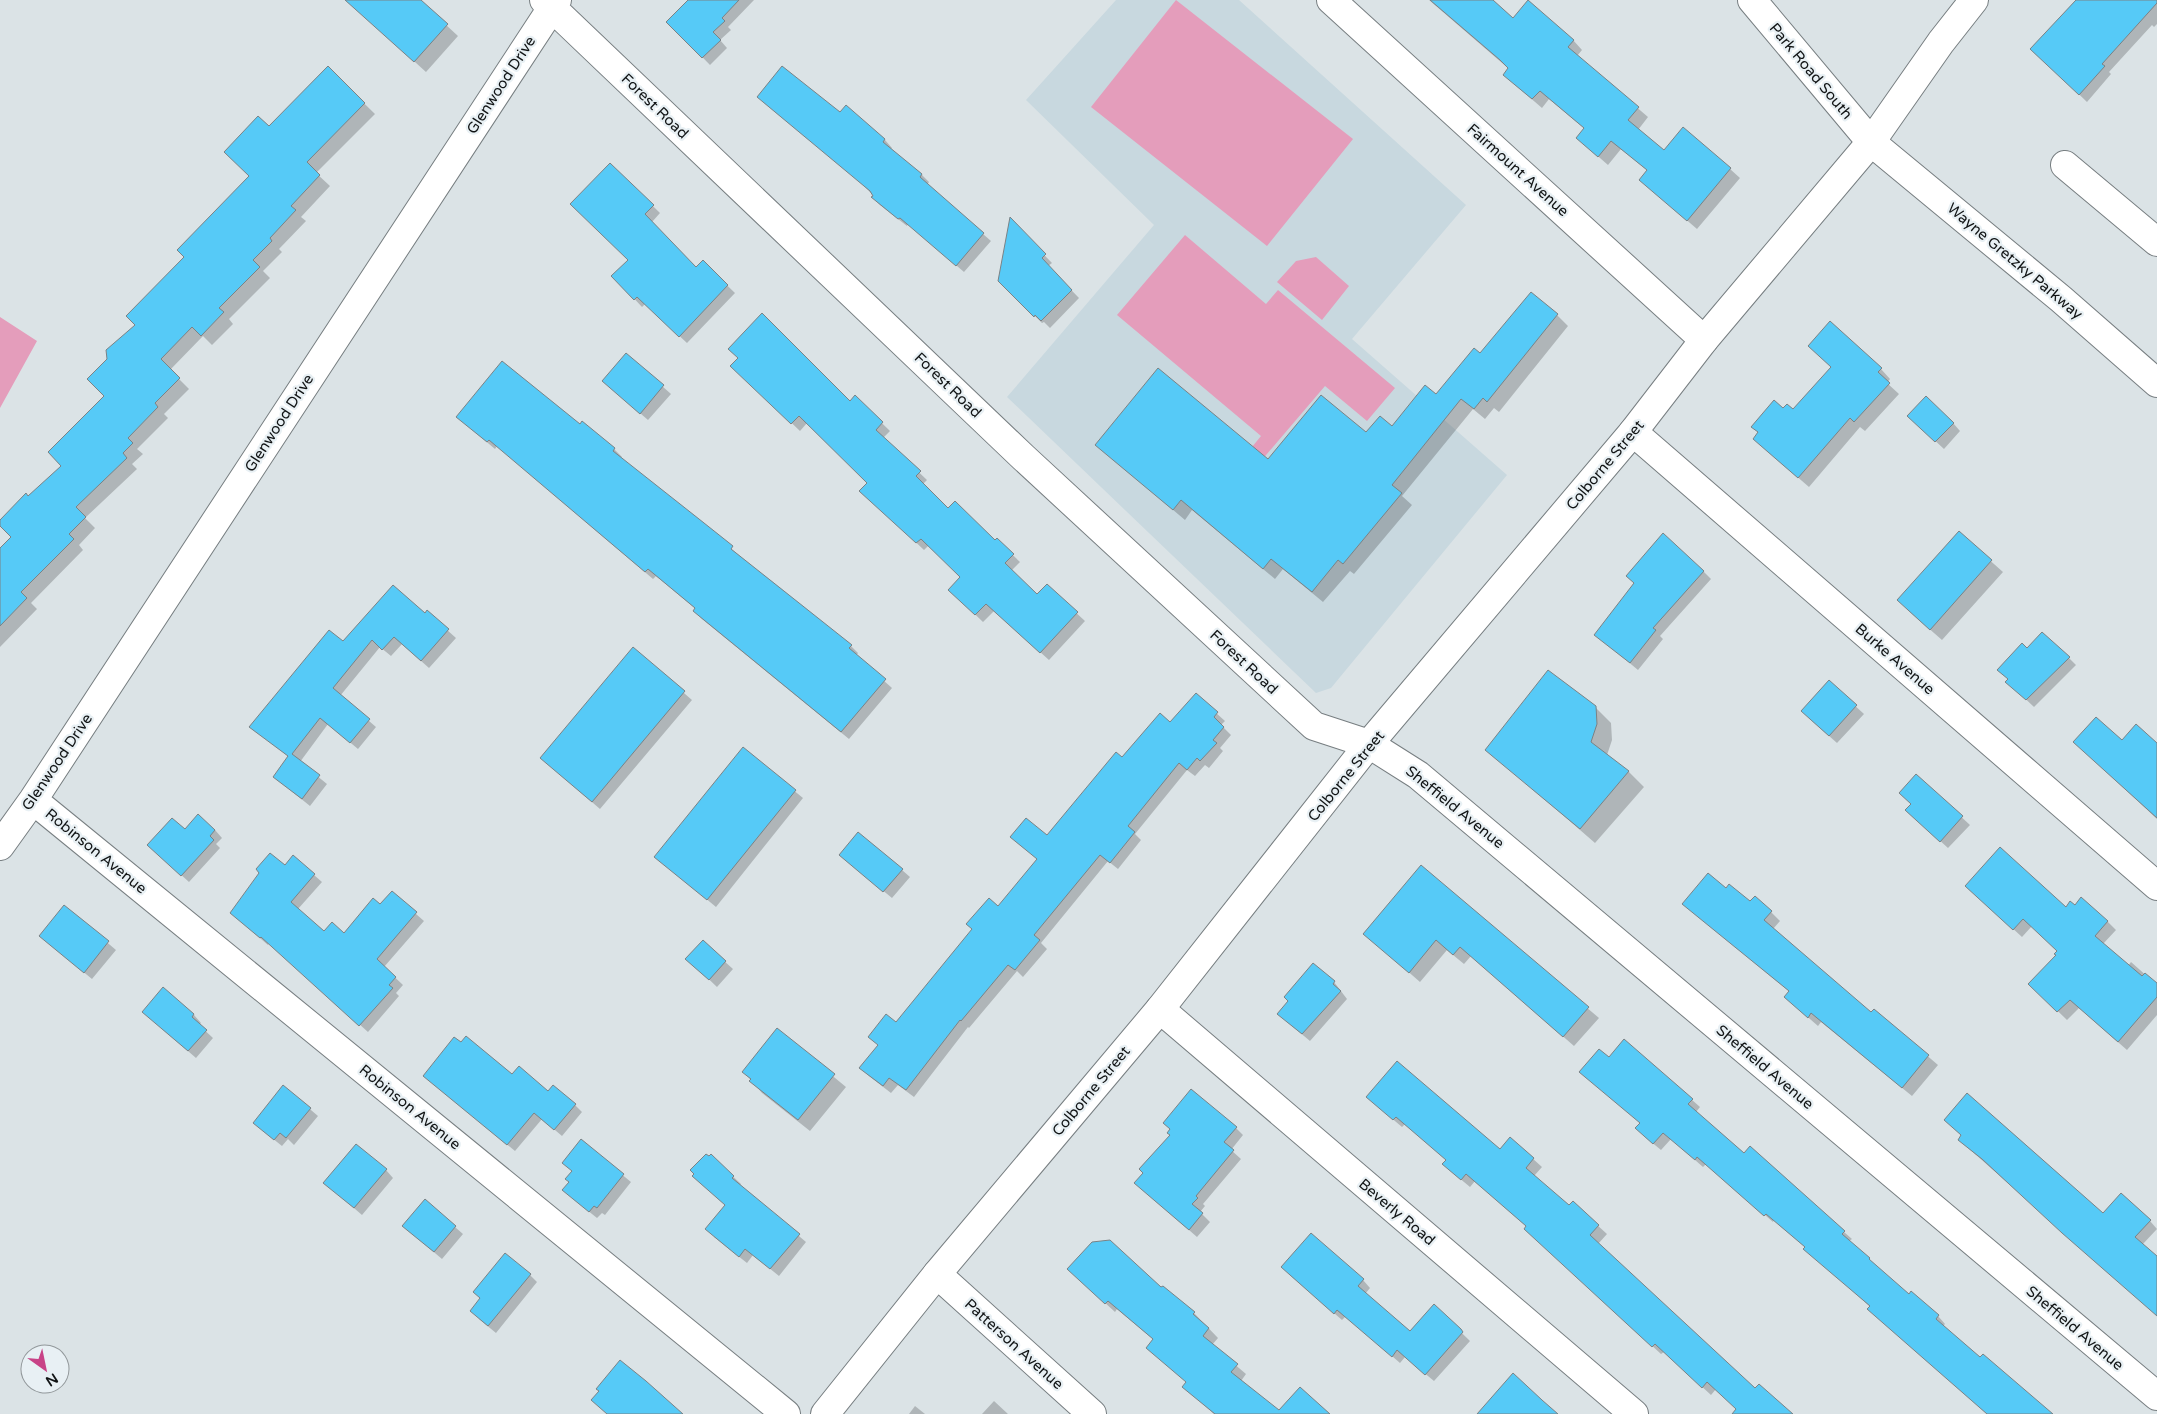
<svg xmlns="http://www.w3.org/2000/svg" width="2157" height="1414" font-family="'Varela Round',sans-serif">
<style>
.built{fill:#c8d8df}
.green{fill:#e49dbb}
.shadow{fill:#0003}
.building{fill:#56caf7;stroke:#7b8285}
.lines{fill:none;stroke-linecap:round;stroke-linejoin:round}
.street-casing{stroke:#777e81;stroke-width:30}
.secondary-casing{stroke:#777e81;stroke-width:30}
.street{stroke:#fff;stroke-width:28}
.secondary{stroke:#fff;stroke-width:28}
.labels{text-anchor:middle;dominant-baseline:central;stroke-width:4.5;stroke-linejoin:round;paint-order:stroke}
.street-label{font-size:15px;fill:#111415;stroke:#e8f0f4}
</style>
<rect width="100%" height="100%" fill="#dbe3e6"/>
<!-- built -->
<path class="built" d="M 1116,0 L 1239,0 L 1466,205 L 1352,339 L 1507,475 L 1331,688 L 1316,693 L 1007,397 L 1154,225 L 1026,100 Z"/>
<!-- green -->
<path class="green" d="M 1176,0 L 1353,139 L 1267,246 L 1091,107 Z
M 1185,235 L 1266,304 L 1278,290 L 1395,388 L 1367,421 L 1325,386 L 1255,468 L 1243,458 L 1261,436 L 1117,315 Z
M 1316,257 L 1349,286 L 1322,320 L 1277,282 L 1296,261 Z
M 0,317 L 37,341 L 0,408 Z"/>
<!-- shadow -->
<path class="shadow" d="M 353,0 L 419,0 L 458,36 L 426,72 L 364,16 Z
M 690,0 L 754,0 L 728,27 L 731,30 L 720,40 L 727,48 L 710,65 L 668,22 Z
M 1429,0 L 1491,0 L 1514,19 L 1573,40 L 1582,50 L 1577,56 L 1648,117 L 1638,130 L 1664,152 L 1730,169 L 1740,178 L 1697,229 L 1640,180 L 1648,171 L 1621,149 L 1608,165 L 1577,138 L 1585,129 L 1549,99 L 1542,108 L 1514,84 L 1509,69 Z
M 2076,0 L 2157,0 L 2157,24 L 2154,27 L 2152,25 L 2109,72 L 2111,74 L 2087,102 L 2032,49 Z
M 328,68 L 375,114 L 316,173 L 330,186 L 301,217 L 306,221 L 279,249 L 282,252 L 263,271 L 270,278 L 229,319 L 233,324 L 212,345 L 203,336 L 170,370 L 189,389 L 164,414 L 168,418 L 137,449 L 143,454 L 132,464 L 137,469 L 85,518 L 95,528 L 79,545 L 83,550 L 31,603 L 37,609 L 0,647 L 0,550 L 13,537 L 0,525 L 0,521 L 63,466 L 106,396 L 108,359 L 137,325 L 186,257 L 251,177 L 269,128 Z
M 846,107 L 885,140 L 892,148 L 890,150 L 922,175 L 929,182 L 927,185 L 991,241 L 964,272 L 908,224 L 907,226 L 880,205 L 873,197 L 874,196 L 851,173 L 841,113 Z
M 610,164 L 660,213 L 652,222 L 696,268 L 703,262 L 735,293 L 687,343 L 645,304 L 642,307 L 613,276 L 630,260 Z
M 1010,220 L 1052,263 L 1048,266 L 1079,298 L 1050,328 L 1044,322 L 1042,323 L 999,281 Z
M 1557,315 L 1568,326 L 1499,412 L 1494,408 L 1485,419 L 1473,409 L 1402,496 L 1412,505 L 1354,574 L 1350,571 L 1323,602 L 1283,569 L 1275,579 L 1192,510 L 1185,520 L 1096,445 L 1268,461 L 1392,428 Z
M 626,354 L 671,394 L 648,420 L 611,388 Z
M 732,366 L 850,402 L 855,397 L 890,431 L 883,438 L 927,480 L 923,484 L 948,510 L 995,542 L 997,540 L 1020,562 L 1011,571 L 1037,596 L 1047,586 L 1085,621 L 1049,660 L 994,611 L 983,622 L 957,597 L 962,577 L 929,545 L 924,550 L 869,498 L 868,483 L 807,423 L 800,431 Z
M 1881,369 L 1890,379 L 1887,383 L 1899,394 L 1865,431 L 1860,427 L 1809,487 L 1764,448 L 1759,433 L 1752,427 L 1784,410 L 1793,411 Z
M 457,417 L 581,425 L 614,449 L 622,457 L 620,459 L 851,646 L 858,653 L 856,656 L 892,688 L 849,739 L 702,619 L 694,611 L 696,609 L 656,576 L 653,579 L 497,446 L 495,449 Z
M 1916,423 L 1953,423 L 1960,431 L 1944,449 Z
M 1959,533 L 2003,572 L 1942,640 L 1910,612 Z
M 1703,571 L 1711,579 L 1660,636 L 1663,639 L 1638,670 L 1596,635 Z
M 427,612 L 456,638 L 429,668 L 402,644 L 391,656 L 380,647 L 340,696 L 376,727 L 358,749 L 328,724 L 300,762 L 327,784 L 310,806 L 274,777 L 289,757 L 251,727 L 343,643 L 425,615 Z
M 633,649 L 692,700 L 600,809 L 549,765 Z
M 2027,650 L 2069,658 L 2076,665 L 2034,707 L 2015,689 Z
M 1829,682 L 1864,714 L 1837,743 L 1810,719 Z
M 1196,695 L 1225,721 L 1221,725 L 1231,735 L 1220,748 L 1223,751 L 1209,768 L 1205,765 L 1195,776 L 1187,770 L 1135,834 L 1141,840 L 1118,869 L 1108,861 L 1041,943 L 1047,949 L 1023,977 L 1017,971 L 969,1028 L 968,1027 L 914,1097 L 898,1085 L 891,1093 L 869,1076 L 861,1068 L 896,1023 L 998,908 L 1038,859 L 1048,837 L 1122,759 L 1170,724 Z
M 1595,707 L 1611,723 L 1612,740 L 1607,755 L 1629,772 L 1644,787 L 1595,843 L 1487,749 Z
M 2122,742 L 2157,745 L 2157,819 L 2083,750 Z
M 743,749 L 803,798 L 716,907 L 656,857 Z
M 1916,775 L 1970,825 L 1948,848 L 1914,817 L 1912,804 Z
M 215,830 L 222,838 L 216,844 L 220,848 L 189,882 L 156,852 L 185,831 Z
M 848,862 L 902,870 L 910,877 L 892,898 Z
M 285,867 L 314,875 L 322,882 L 298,909 L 324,932 L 344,935 L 380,906 L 392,893 L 424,921 L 384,967 L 403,985 L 396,993 L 399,996 L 368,1032 L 269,943 L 268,945 L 239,920 Z
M 1421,867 L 1599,1018 L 1574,1046 L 1471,956 L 1464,964 L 1447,950 L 1420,982 L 1365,934 Z
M 1726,890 L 1771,912 L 1780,921 L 1773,929 L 1871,1014 L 1874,1010 L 1938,1065 L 1912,1096 L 1821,1022 L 1818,1026 L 1795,1006 L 1790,992 L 1684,904 Z
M 1975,894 L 2066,909 L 2107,921 L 2116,930 L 2103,944 L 2128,966 L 2131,962 L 2157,985 L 2157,1015 L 2127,1050 L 2079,1008 L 2067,1020 L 2030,984 L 2058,955 L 2058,951 L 2032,926 L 2022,937 Z
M 65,907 L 116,950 L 92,979 L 48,943 Z
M 703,942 L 733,969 L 717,987 L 695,966 Z
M 1313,965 L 1334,982 L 1347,999 L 1310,1041 L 1286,1021 L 1290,1001 Z
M 163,989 L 194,1015 L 201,1023 L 199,1025 L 213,1038 L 196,1058 L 151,1019 Z
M 777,1030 L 846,1087 L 810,1131 L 762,1093 L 744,1072 Z
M 1637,1051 L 1700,1107 L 1696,1112 L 1745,1154 L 1844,1232 L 1852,1239 L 1849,1241 L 1909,1296 L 1938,1316 L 1945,1324 L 1943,1326 L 1980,1358 L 2051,1414 L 1987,1414 L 1806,1248 L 1774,1220 L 1773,1222 L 1706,1164 L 1703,1167 L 1671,1139 L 1661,1150 L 1644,1136 L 1641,1123 L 1609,1059 Z
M 512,1075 L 575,1105 L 582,1112 L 562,1136 L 542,1119 L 515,1151 L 432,1083 Z
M 284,1087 L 318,1116 L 294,1145 L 288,1139 L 282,1146 L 262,1130 Z
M 1376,1105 L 1500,1151 L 1511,1139 L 1542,1167 L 1534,1176 L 1569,1207 L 1573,1203 L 1607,1234 L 1598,1244 L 1755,1390 L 1791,1414 L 1743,1414 L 1716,1389 L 1711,1395 L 1664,1352 L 1661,1354 L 1534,1237 L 1527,1227 L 1475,1181 L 1470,1187 L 1452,1172 L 1447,1160 L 1405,1124 L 1402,1127 Z
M 1236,1128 L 1243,1135 L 1231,1150 L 1241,1159 L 1203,1204 L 1205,1206 L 1200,1212 L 1210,1222 L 1197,1237 L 1143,1190 Z
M 1959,1140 L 2103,1215 L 2150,1221 L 2157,1229 L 2142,1245 L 2157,1258 L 2157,1314 Z
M 581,1141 L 631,1182 L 605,1215 L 602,1213 L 597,1218 L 572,1198 L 570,1182 Z
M 711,1156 L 741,1184 L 740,1186 L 806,1242 L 779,1276 L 753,1255 L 747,1263 L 714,1237 L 726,1206 L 709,1158 Z
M 386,1170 L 393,1178 L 362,1215 L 333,1190 Z
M 425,1201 L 463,1234 L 442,1259 L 403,1226 Z
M 530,1275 L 537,1282 L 496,1333 L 479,1319 Z
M 1290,1275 L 1363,1280 L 1370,1288 L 1365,1294 L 1410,1333 L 1434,1306 L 1470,1341 L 1434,1381 L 1405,1357 L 1400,1363 L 1346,1316 L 1342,1320 Z
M 1078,1278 L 1161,1289 L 1194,1313 L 1218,1338 L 1212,1345 L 1246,1374 L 1241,1381 L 1280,1412 L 1326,1414 L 1214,1414 L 1184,1387 L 1187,1383 L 1154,1340 L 1117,1309 L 1115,1312 Z
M 994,1401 L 1008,1414 L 982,1414 Z
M 915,1406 L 925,1414 L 909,1414 Z"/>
<!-- building -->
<path class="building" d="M 345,0 L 421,0 L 448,24 L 414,62 Z
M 688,0 L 739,0 L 722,18 L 725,21 L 713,32 L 721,40 L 702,58 L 666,22 Z
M 1430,0 L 1493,0 L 1513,18 L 1528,0 L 1574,40 L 1568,47 L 1639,107 L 1628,120 L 1664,150 L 1683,127 L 1731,168 L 1687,221 L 1639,180 L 1647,170 L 1611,141 L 1598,157 L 1576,138 L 1584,128 L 1540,91 L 1532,99 L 1503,75 L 1508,68 L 1500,60 Z
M 2076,0 L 2157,0 L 2157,3 L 2102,64 L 2105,66 L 2079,95 L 2030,49 Z
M 328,66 L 365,103 L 307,162 L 320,175 L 291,206 L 296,210 L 270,238 L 272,241 L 253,260 L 260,267 L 219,308 L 224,312 L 201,336 L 192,327 L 161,359 L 180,378 L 155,403 L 158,407 L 128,438 L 133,443 L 123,453 L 127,458 L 76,507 L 86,517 L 69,534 L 74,539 L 21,592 L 27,598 L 0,626 L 0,548 L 11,537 L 0,526 L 0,520 L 26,493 L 28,496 L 61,466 L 48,452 L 104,396 L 87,379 L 107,359 L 106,350 L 135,325 L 126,316 L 184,257 L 177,250 L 249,176 L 224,152 L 258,116 L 269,126 Z
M 782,66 L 840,112 L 846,105 L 885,139 L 883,142 L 922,174 L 920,177 L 984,233 L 956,266 L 900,218 L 898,219 L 871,197 L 873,196 L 870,191 L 757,97 Z
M 610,163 L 654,205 L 645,214 L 696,267 L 703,260 L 728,285 L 679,337 L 637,297 L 634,300 L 611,276 L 628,260 L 570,204 Z
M 1010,217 L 1046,254 L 1042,258 L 1072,290 L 1041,321 L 1035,315 L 1034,317 L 998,281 Z
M 1531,292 L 1558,314 L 1487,402 L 1483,398 L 1474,409 L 1461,399 L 1392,485 L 1402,493 L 1343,564 L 1338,560 L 1312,592 L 1271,559 L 1263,569 L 1181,500 L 1173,510 L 1095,445 L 1158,368 L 1268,459 L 1321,395 L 1366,432 L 1380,416 L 1392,426 L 1425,385 L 1436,394 L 1474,348 L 1480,353 Z
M 762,313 L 850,401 L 855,395 L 883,422 L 876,430 L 921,471 L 916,476 L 948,508 L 955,501 L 995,540 L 997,538 L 1014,554 L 1005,563 L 1037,594 L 1047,584 L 1078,612 L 1040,653 L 986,604 L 975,615 L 948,590 L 960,577 L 921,539 L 916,543 L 859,491 L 867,483 L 799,416 L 791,424 L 730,366 L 738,358 L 728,349 Z
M 1830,321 L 1882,368 L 1878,372 L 1890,383 L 1854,422 L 1850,418 L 1798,478 L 1753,439 L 1758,432 L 1751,427 L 1774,400 L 1783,408 L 1787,404 L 1793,409 L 1831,367 L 1808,346 Z
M 626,353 L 664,385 L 640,414 L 602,381 Z
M 502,361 L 580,424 L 582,421 L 615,448 L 613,451 L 699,519 L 733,546 L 731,549 L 852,645 L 849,648 L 886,679 L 841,732 L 693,611 L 695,608 L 648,569 L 645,572 L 489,440 L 487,442 L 456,417 Z
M 1926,396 L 1954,423 L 1935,442 L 1907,416 Z
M 1959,531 L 1992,560 L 1930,630 L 1897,600 Z
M 1663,533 L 1704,571 L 1653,628 L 1656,630 L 1630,663 L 1594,635 L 1634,583 L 1626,576 Z
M 393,585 L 425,613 L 427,610 L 449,629 L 421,661 L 394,637 L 382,650 L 372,640 L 333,688 L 370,719 L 350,743 L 320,718 L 292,754 L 320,775 L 302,799 L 273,777 L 288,756 L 249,727 L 329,630 L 343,641 Z
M 2042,632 L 2070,657 L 2026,700 L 2005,682 L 2008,679 L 1997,670 L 2022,643 L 2027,648 Z
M 633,647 L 685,691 L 592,802 L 540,758 Z
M 1548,670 L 1596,706 L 1597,724 L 1591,742 L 1629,771 L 1580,829 L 1485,750 Z
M 1829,680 L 1857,705 L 1829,736 L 1801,711 Z
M 1196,693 L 1218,712 L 1214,717 L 1224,727 L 1213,740 L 1217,743 L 1200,761 L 1197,758 L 1187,770 L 1179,763 L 1128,826 L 1135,832 L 1110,863 L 1100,855 L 1034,935 L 1040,940 L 1015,970 L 1008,965 L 961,1021 L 960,1020 L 906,1090 L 889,1078 L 883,1086 L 859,1068 L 878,1045 L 868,1037 L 886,1014 L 896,1022 L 972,929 L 966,924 L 989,898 L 998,906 L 1037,859 L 1010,837 L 1026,818 L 1047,835 L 1116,752 L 1122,757 L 1160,713 L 1170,722 Z
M 2096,717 L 2122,740 L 2136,724 L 2157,743 L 2157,818 L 2073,742 Z
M 743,747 L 796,790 L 707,900 L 654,857 Z
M 1916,774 L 1963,816 L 1940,842 L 1905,810 L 1911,804 L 1899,793 Z
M 198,814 L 215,830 L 210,836 L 214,840 L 181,876 L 147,845 L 172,818 L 185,829 Z
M 858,832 L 903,869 L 883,892 L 839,855 Z
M 2000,847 L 2066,907 L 2070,901 L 2075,905 L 2081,897 L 2108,921 L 2095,936 L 2142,976 L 2145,973 L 2157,983 L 2157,997 L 2118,1042 L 2070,1000 L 2057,1012 L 2028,984 L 2056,955 L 2054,954 L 2057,951 L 2023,919 L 2013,930 L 1965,886 Z
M 270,853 L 285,865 L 293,855 L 315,874 L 291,902 L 324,931 L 332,922 L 344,933 L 373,898 L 380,904 L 392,891 L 417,912 L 377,959 L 396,977 L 389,985 L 393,988 L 359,1026 L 261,937 L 260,938 L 230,913 L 259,873 L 256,869 Z
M 1421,865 L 1589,1007 L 1563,1037 L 1460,947 L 1453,955 L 1436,940 L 1409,973 L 1363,934 Z
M 1708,873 L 1726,888 L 1729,884 L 1750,901 L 1755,896 L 1772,911 L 1764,920 L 1871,1012 L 1874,1009 L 1929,1055 L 1902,1088 L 1811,1013 L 1808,1018 L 1784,997 L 1789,991 L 1682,904 Z
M 64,905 L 109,941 L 84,973 L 39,936 Z
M 703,940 L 726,961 L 709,980 L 685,959 Z
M 1313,963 L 1335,981 L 1333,984 L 1341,991 L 1302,1034 L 1277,1014 L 1288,1001 L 1284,997 Z
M 163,987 L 194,1014 L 192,1017 L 207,1030 L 188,1051 L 142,1012 Z
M 777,1028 L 835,1074 L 798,1120 L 749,1081 L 751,1079 L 742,1072 Z
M 466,1036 L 512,1074 L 519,1066 L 548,1091 L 553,1085 L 576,1104 L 554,1130 L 534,1113 L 507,1145 L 423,1076 L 454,1037 L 461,1042 Z
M 1624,1039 L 1693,1099 L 1688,1104 L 1744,1153 L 1750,1146 L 1845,1231 L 1842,1234 L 1870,1258 L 1869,1259 L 1909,1294 L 1911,1291 L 1939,1315 L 1936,1319 L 1980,1357 L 1983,1354 L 2053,1414 L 1987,1414 L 1867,1309 L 1870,1306 L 1803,1249 L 1805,1247 L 1766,1214 L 1764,1216 L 1697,1157 L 1695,1160 L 1663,1133 L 1653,1144 L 1635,1128 L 1640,1123 L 1579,1072 L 1599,1049 L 1609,1057 Z
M 1397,1061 L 1500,1149 L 1510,1137 L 1534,1158 L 1526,1168 L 1569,1205 L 1573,1201 L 1599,1225 L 1590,1235 L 1755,1388 L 1759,1384 L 1793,1414 L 1732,1414 L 1736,1409 L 1707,1382 L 1702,1388 L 1655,1344 L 1652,1347 L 1524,1229 L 1526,1226 L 1466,1174 L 1461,1180 L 1442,1164 L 1446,1160 L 1396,1117 L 1393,1120 L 1366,1097 Z
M 283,1085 L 311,1108 L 286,1138 L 280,1133 L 274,1140 L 253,1123 Z
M 1191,1089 L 1237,1127 L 1224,1142 L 1234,1150 L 1196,1196 L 1198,1198 L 1192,1204 L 1203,1213 L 1189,1230 L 1134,1183 L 1143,1173 L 1139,1169 L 1170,1135 L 1167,1133 L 1170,1129 L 1163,1123 Z
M 1967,1093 L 2103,1213 L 2121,1193 L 2151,1220 L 2135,1237 L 2157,1256 L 2157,1316 L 2062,1233 L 1982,1159 L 1958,1140 L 1961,1135 L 1944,1120 Z
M 581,1139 L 624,1174 L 597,1208 L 594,1206 L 589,1212 L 562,1190 L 569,1182 L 565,1179 L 572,1171 L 562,1163 Z
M 356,1144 L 387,1169 L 354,1208 L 323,1183 Z
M 706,1154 L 709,1156 L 711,1154 L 734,1176 L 732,1178 L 800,1234 L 770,1269 L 745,1249 L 739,1257 L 705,1229 L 725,1205 L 692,1176 L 694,1174 L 690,1170 Z
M 425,1199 L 456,1226 L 434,1252 L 402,1226 Z
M 1311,1233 L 1364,1279 L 1358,1286 L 1410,1331 L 1434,1304 L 1461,1329 L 1463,1332 L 1425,1375 L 1397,1350 L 1392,1357 L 1337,1310 L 1334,1314 L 1281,1267 Z
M 1110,1240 L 1161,1287 L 1163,1286 L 1195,1312 L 1193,1314 L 1209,1328 L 1203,1336 L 1238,1364 L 1231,1372 L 1279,1410 L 1300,1387 L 1330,1414 L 1215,1414 L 1182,1387 L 1186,1382 L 1146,1348 L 1153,1339 L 1108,1301 L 1105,1304 L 1067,1269 L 1092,1242 Z
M 505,1253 L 531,1274 L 488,1326 L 470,1311 L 480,1298 L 473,1292 Z
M 620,1360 L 646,1381 L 683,1414 L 607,1414 L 591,1400 L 599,1391 L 596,1389 Z
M 1513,1373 L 1542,1400 L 1558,1414 L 1477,1414 Z"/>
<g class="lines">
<defs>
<path id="street" d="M 544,0 L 1023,457 L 1314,726 L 1369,744 L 1418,775 L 2157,1396
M 1331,0 L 1704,340
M 1752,0 L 1871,142
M 2065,165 L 2157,242
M 1633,432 L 2157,886
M 33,800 L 786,1414
M 0,846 L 33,800 L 557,0
M 1160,1009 L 1634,1414
M 937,1274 L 1092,1414"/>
<path id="secondary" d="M 1871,142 L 2061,299 L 2157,383
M 825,1414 L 937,1274 L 1160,1009 L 1369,744 L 1633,432 L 1704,340 L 1871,142 L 1941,42 L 1974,0"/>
</defs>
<!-- street casing -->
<use href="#street" class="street-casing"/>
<!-- secondary casing -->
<use href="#secondary" class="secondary-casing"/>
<!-- street -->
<use href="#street" class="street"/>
<!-- secondary -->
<use href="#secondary" class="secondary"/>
</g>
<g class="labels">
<!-- street labels -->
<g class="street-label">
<text transform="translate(1811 71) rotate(50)">Park Road South</text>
<text transform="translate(501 85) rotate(-57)">Glenwood Drive</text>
<text transform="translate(655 106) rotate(44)">Forest Road</text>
<text transform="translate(1518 170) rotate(42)">Fairmount Avenue</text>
<text transform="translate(2015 261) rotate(40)">Wayne Gretzky Parkway</text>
<text transform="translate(948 385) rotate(44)">Forest Road</text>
<text transform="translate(279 423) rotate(-57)">Glenwood Drive</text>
<text transform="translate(1605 465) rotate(-50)">Colborne Street</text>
<text transform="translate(1895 659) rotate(41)">Burke Avenue</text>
<text transform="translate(1244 662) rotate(43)">Forest Road</text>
<text transform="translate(57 762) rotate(-56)">Glenwood Drive</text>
<text transform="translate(1346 776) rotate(-51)">Colborne Street</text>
<text transform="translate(1455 807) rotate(39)">Sheffield Avenue</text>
<text transform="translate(96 851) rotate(39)">Robinson Avenue</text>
<text transform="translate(1765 1067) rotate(40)">Sheffield Avenue</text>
<text transform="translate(1091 1091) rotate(-50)">Colborne Street</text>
<text transform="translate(410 1107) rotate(39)">Robinson Avenue</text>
<text transform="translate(1397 1212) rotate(40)">Beverly Road</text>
<text transform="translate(2075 1328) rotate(40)">Sheffield Avenue</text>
<text transform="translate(1014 1344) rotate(42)">Patterson Avenue</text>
</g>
</g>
<!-- north arrow -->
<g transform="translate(45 1369) rotate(147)"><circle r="24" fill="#e8f0f4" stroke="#92989b"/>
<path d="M0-4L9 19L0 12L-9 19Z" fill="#c84387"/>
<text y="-8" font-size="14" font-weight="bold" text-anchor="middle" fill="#111415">N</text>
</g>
</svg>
